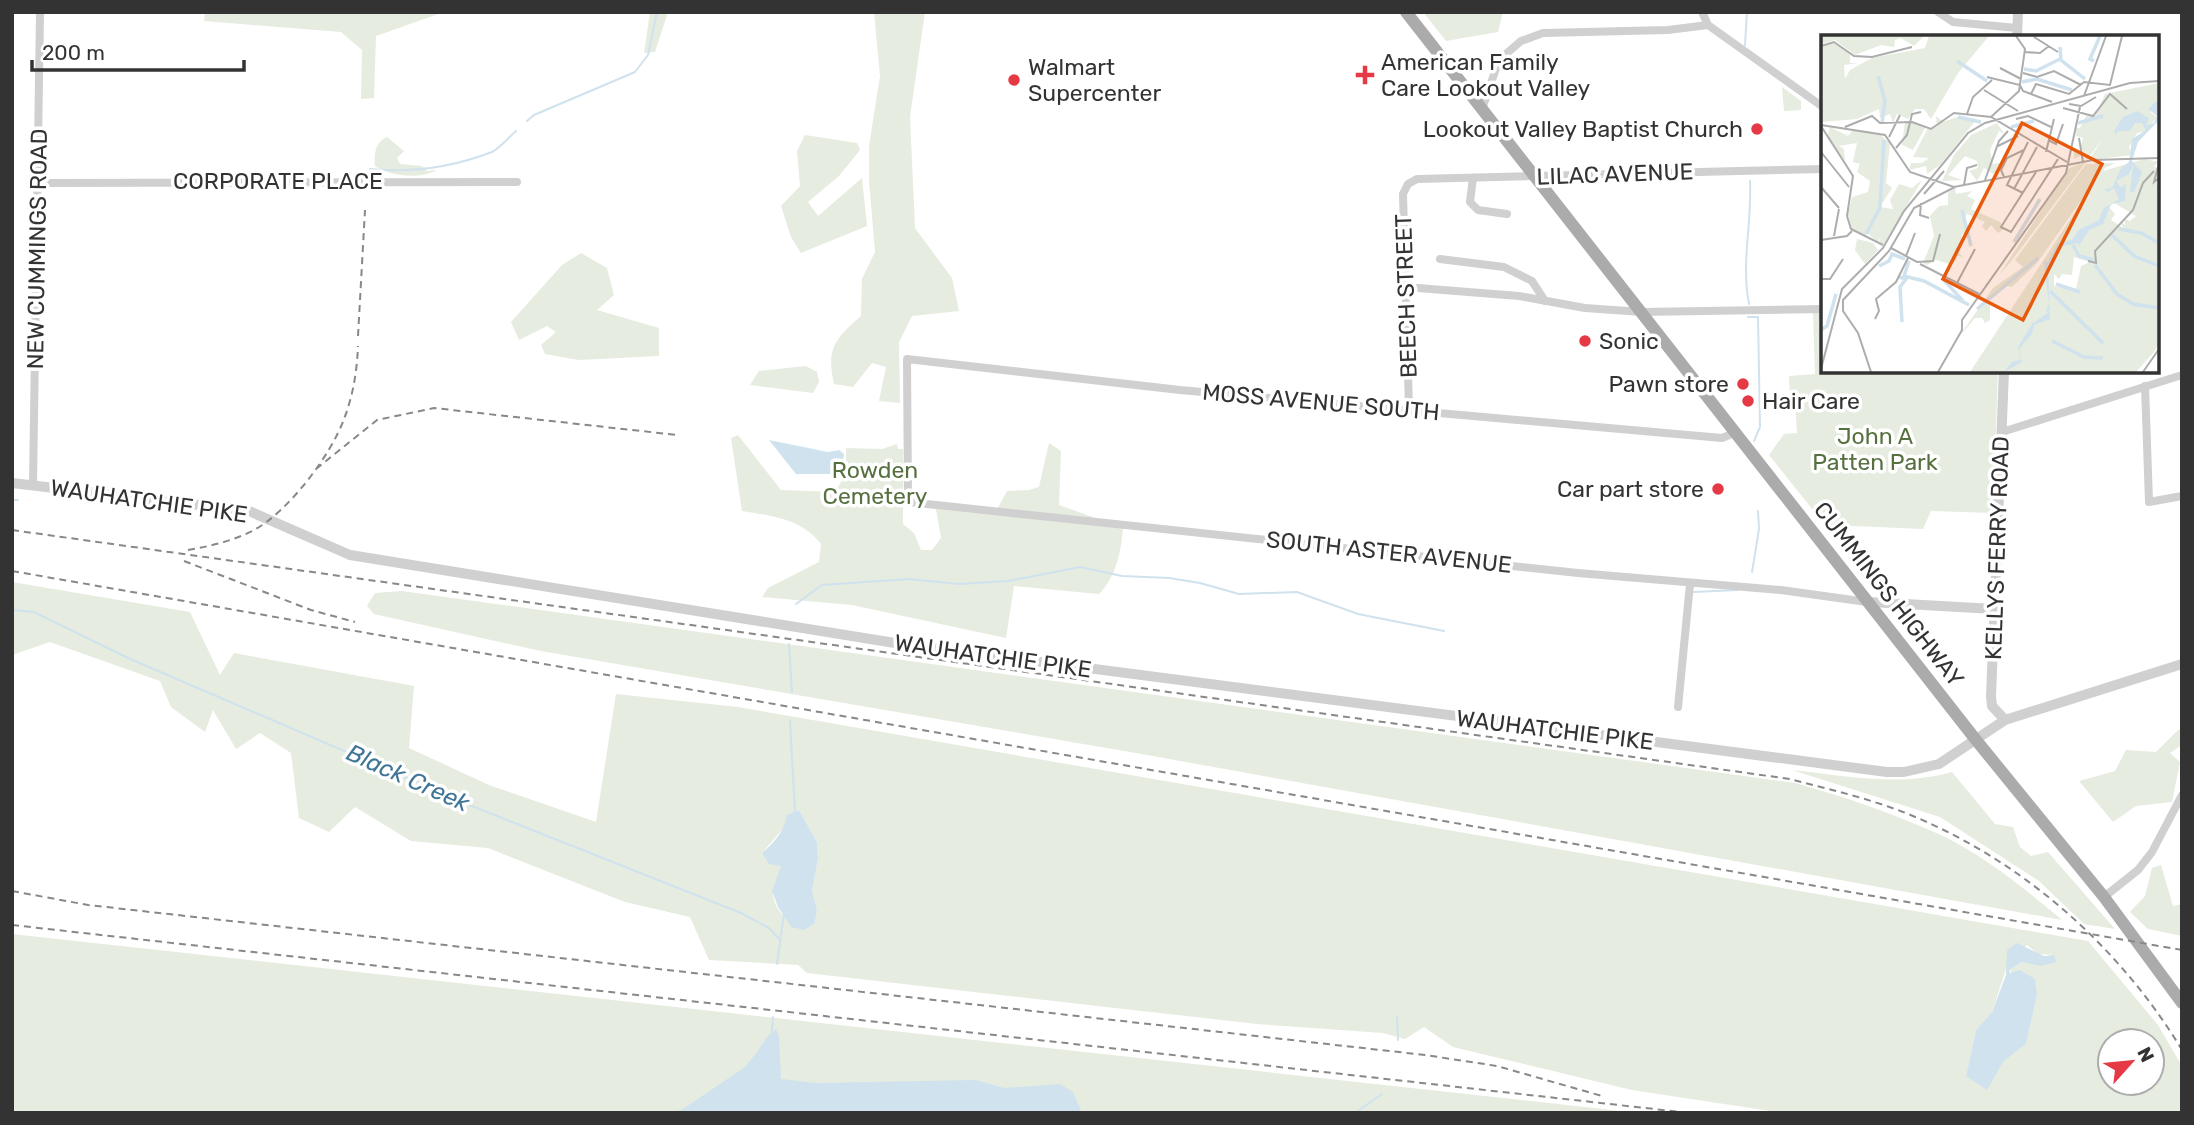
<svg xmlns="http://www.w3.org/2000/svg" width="2194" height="1125" font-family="Rubik,sans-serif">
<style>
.green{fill:#e6ecdf;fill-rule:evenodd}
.water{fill:#cfe2ee}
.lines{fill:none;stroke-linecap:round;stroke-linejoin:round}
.stream{stroke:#cfe2ee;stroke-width:2}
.minor{stroke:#d0d0d0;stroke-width:8}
.tertiary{stroke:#d0d0d0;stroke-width:10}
.primary{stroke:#ababab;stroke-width:12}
.rail{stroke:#888;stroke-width:2;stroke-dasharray:7 5;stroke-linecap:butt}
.poi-dot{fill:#e63946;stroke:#fff;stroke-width:2.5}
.labels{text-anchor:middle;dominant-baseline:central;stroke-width:7;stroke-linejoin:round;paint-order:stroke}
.poi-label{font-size:23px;fill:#333;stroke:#fff;text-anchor:start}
.street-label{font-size:23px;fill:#333;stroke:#fff}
.park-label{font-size:23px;fill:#56703f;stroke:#fff}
.water-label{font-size:24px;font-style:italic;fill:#3f7597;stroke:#fff}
.inset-river{fill:none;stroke:#cfe2ee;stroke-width:3.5}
.inset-road{fill:none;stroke:#adadad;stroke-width:2}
.view{fill:#e8590c;fill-opacity:0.15;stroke:#e8590c;stroke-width:3.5}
.inset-edge{fill:none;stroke:#333;stroke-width:3.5}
</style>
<rect width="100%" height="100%" fill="#fff"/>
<!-- green -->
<path class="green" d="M 205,12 L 444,12 L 376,36 L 374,98 L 361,99 L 362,50 L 341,32 L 204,21 Z
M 650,12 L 668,12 L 655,52 L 644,53 Z
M 874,12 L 925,12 L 910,117 L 915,228 L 952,278 L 959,311 L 912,316 L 899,342 L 900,403 L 879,401 L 886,367 L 872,363 L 853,387 L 834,384 C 826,348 835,339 861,316 L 862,279 L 875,252 L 869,181 L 869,146 L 880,76 Z
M 1423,12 L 1503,12 L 1498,32 L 1446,41 Z
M 1782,87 L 1801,101 L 1801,110 L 1784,111 Z
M 805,135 L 857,143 L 860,150 L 839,176 L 808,202 L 818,216 L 862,178 L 867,226 L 801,253 L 791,237 L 781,206 L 800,186 L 797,151 Z
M 387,137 L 404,151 L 397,158 L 400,164 L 422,166 L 427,171 L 437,170 C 419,180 390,176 375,166 C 374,154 375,142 387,137 Z
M 581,253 L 607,268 L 614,295 L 597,310 L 659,328 L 659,356 L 579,360 L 545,354 L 541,345 L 556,332 L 547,326 L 519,340 L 511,322 L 562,265 Z
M 1813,313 L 1823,313 L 1823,371 L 1998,371 L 1993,513 L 1931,511 L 1923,529 L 1831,525 L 1821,520 L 1769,455 L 1784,434 L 1797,433 L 1795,398 L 1790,398 L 1789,376 L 1815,374 Z
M 806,366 L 817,372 L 819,382 L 813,393 L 750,385 L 759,371 Z
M 738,435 L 781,490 L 835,492 L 846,474 L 846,448 L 882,449 L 897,444 L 898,449 L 903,449 L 903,524 L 914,533 L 921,550 L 932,550 L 941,538 L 936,509 L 994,515 L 1007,491 L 1029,490 L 1039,487 L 1049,443 L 1061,451 L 1059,505 L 1123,528 C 1121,552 1116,577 1099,594 L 1014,586 L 1006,638 L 852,605 L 762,597 L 768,588 L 819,562 L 821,544 C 802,519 772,516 742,511 L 731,438 Z
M 12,582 L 190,612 L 220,675 L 234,653 L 414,686 L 409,748 L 489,785 L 596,822 L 616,694 L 738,707 L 2088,941 L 2158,1025 L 2182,1066 L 2182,1113 L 1783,1113 L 1632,1090 L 1453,1047 L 1424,1027 L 1405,1039 L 1383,1033 L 1257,1024 L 807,973 L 798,965 L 709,960 L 690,917 L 625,902 L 488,848 L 411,841 L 355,807 L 329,832 L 299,818 L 291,753 L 260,733 L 236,749 L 213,710 L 205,732 L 171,707 L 160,681 L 50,642 L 12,655 ZM 799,810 L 817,842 L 818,859 L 812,891 L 817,909 L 815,923 L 805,930 C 790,923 774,912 773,893 C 773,884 781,875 781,865 L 762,853 ZM 2027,945 L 2038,954 L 2054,955 L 2022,962 L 2009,970 L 2037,996 L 2026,1044 L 2003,1062 L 1966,1076 L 1976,1030 L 1992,1012 L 2009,960 ZM 2110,1041 L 2152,1041 L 2152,1083 L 2110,1083 Z
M 402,591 L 1795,783 C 1845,797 1895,814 1943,836 C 1986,857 2025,889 2062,920 L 1136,753 L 541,651 L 374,614 L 367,606 L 375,593 Z
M 2178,730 L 2182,730 L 2182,745 L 2170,753 L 2180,762 L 2172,802 L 2136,806 L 2113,822 L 2079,781 L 2115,771 L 2126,750 L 2156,752 Z
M 1792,770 C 1847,776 1899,787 1952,772 L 1995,824 L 2013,827 L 2020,847 L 2031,856 L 2048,852 L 2115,929 L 2084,924 L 2039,881 L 1940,817 Z
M 2161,865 L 2173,906 L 2182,904 L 2182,936 L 2148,929 L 2130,912 L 2145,896 L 2152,868 Z
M 12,934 L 1639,1113 L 12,1113 Z"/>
<!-- water -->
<path class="water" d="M 769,440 L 828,452 L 839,450 L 844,454 L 841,474 L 796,474 Z
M 799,810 L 817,842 L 818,859 L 812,891 L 817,909 L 815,923 L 805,930 L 791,927 L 778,907 L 772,891 L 781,866 L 769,864 L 762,853 C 774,843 785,830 787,815 Z
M 2017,943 L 2044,956 L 2054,955 L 2056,962 L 2042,966 L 2022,962 L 2009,970 L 2010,973 L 2020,970 L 2035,979 L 2037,996 L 2026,1044 L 2003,1062 L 1987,1090 L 1966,1076 L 1976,1030 L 1992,1012 L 2006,975 L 2007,950 Z
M 776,1029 L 779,1036 L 781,1079 L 816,1083 L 976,1080 L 1004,1088 L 1060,1084 L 1073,1092 L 1082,1113 L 671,1113 L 683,1109 L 745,1067 Z"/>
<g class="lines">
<!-- stream -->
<path class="stream" d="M 1745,45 L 1747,12
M 527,121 L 534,115 L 635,72 L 648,55 L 657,12
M 370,169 C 411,173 453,167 492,152 C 500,148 509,137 516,131
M 1749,304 C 1741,262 1752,224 1750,181
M 1748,317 L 1758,317 L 1760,427 L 1754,441
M 12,500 L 18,500
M 1752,572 L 1759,529 L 1758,511
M 1693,592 L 1738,590
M 796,604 L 822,585 L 909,579 L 959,584 L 1008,581 L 1080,567 L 1122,576 L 1169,578 L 1200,583 L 1239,594 L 1297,592 L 1358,614 L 1444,631
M 12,610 L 34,612 L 128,658 L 472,806 L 741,913 L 769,928 L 779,939
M 789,644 L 792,692
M 790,721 L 795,811
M 777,964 L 784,914
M 1397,1017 L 1398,1040
M 760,1049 L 772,1032 L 773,1017
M 1355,1113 L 1382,1094"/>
<!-- minor -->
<path class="minor" d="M 1702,12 L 1708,25
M 1938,12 L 1953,22 L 2017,28
M 1482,109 L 1499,60 L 1521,41 L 1543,33 L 1668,30 L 1708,25 L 1823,107
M 1473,178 L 1470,202 L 1478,210 L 1507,214
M 38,183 L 517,182
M 1440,259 L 1504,267 L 1532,281 L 1545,301
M 1405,287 L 1519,296 L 1585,308 L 1642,312 L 1823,309
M 2145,386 L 2149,502 L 2182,496
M 1409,409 L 1403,194 L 1408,184 L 1417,179 L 1823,169
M 2002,432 L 2182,375
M 1734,433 L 1722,438 L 1180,390 L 907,359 L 908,502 L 1578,573 L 1781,590 L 1867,602
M 33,485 L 40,12
M 1678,707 L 1690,584
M 2104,897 L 2138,870 L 2152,852 L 2182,795"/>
<!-- tertiary -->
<path class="tertiary" d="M 2017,37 L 2018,12
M 2004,371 L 1991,696 L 1992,706 L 2005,720
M 12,483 L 249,511 L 350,555 L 895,643 L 1887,772 L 1904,772 L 1939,764 L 2005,720 L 2182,664
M 1870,602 L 1994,609"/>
<!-- primary -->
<path class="primary" d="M 1406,12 L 1976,740 L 2104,897 L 2182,1003"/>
<!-- rail -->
<path class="rail" d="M 358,336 L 365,210
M 316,469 L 377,420 L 434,408 L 677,435
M 12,530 L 1790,779 C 1828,789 1867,798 1903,812 C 2018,857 2118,944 2182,1050
M 188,550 C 211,546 233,541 254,530 C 288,512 331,455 344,419 C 353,396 357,371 358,346
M 184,561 L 311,610 L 355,622
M 12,571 L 2182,950
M 12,891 L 88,905 L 1425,1055 L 1497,1066 L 1602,1096
M 12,925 L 1690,1113"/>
</g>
<!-- markers -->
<g class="poi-dot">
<path d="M1361.5 64.5h7v7h7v7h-7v7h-7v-7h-7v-7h7z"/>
<circle cx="1014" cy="80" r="7"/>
<circle cx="1757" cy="129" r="7"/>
<circle cx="1585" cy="341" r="7"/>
<circle cx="1743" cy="384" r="7"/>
<circle cx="1748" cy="401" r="7"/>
<circle cx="1718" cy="489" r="7"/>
</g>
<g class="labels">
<!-- poi labels -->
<g class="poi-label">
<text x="1381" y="62">American Family<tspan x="1381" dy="26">Care Lookout Valley</tspan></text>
<text x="1028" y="67">Walmart<tspan x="1028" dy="26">Supercenter</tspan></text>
<text x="1743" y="129" text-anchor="end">Lookout Valley Baptist Church</text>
<text x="1599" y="341">Sonic</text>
<text x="1729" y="384" text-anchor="end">Pawn store</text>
<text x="1762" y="401">Hair Care</text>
<text x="1704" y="489" text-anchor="end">Car part store</text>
</g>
<!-- street labels -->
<g class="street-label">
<text transform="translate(1615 174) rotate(-2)">LILAC AVENUE</text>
<text x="278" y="181">CORPORATE PLACE</text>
<text transform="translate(37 249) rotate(-89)">NEW CUMMINGS ROAD</text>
<text transform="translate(1406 296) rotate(-92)">BEECH STREET</text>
<text transform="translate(1321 402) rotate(5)">MOSS AVENUE SOUTH</text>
<text transform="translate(149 501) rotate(8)">WAUHATCHIE PIKE</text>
<text transform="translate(1997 548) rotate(-88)">KELLYS FERRY ROAD</text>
<text transform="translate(1389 552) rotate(6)">SOUTH ASTER AVENUE</text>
<text transform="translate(1889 594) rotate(52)">CUMMINGS HIGHWAY</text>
<text transform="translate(993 656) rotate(8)">WAUHATCHIE PIKE</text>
<text transform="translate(1555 730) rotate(7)">WAUHATCHIE PIKE</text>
</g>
<!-- park labels -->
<g class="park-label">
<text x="1875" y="436">John A<tspan x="1875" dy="26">Patten Park</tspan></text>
<text x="875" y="470">Rowden<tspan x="875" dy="26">Cemetery</tspan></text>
</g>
<!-- water labels -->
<g class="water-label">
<text transform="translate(408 778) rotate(24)">Black Creek</text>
</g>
</g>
<!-- overview -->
<g transform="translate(1821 35)">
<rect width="338" height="338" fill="#fff"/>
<path d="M 0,1 L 103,1 L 93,11 L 80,3 L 74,5 L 73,12 L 60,10 L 34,20 L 14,5 L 0,9 ZM 108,1 L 168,1 L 137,38 L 110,84 L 103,74 L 94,74 L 87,84 L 76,79 L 72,88 L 69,79 L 59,83 L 58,74 L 36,84 L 1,87 L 0,12 L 12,7 L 29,19 L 29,28 L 37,28 L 23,30 L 24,44 L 29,35 L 51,23 L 104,13 ZM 338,48 L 338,67 L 329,77 L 336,82 L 325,96 L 316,98 L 308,112 L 311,120 L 268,125 L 282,103 L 266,125 L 262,121 L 265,118 L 253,124 L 253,114 L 258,118 L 262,103 L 255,101 L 254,93 L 259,93 L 265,81 L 275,80 L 284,59 ZM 115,81 L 122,87 L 136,82 L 155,85 L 119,130 L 106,139 L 105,131 L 88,135 L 90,128 L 101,128 L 108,123 L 92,122 L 107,93 L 116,92 ZM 92,86 L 104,93 L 92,115 L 81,110 L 84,87 ZM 176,88 L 184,100 L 178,96 L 169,115 L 172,129 L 179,128 L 177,142 L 163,133 L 156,146 L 148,136 L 157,133 L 156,126 L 144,121 L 127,140 L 141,145 L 121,146 L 133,120 L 150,100 ZM 9,92 L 27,101 L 32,95 L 58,99 L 69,108 L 65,148 L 71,153 L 59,172 L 72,174 L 69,165 L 78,149 L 91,153 L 101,145 L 63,209 L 58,208 L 60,201 L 57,207 L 46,198 L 43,201 L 31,195 L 27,179 L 31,162 L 47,157 L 49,146 L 36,137 L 39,129 L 32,127 L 36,108 L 18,111 L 23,114 L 24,126 L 6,103 ZM 323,124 L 338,127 L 333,131 L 338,135 L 338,309 L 333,317 L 315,337 L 149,337 L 281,136 L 216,228 L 191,252 L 186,251 L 169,264 L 169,285 L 164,288 L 161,283 L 154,283 L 137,303 L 172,253 L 202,232 L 194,225 L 265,129 L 294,128 L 284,133 L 282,136 ZM 293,168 L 315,181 L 309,186 L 304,184 L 304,190 L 300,187 L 302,193 L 290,185 L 294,179 L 288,172 ZM 253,222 L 269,227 L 260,231 L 255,254 L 233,251 L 233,239 L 238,244 L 241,239 L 251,240 ZM 265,127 L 188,229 L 178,240 L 248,133 ZM 134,153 L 135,159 L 151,156 L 146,161 L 154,165 L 150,174 L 179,187 L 183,194 L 177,198 L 170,190 L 165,196 L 161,191 L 164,187 L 146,179 L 143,184 L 149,199 L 141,199 L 138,218 L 142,222 L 137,221 L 131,230 L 115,225 L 106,230 L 102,228 L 113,201 L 109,181 L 118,171 L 127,170 L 127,158 ZM 36,204 L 52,208 L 57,215 L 44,229 L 34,215 Z" fill="#e6ecdf" fill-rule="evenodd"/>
<path d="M 334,67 L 338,67 L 338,85 L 317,107 L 311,126 L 321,137 L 313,157 L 309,157 L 312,130 L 308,139 L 295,146 L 300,153 L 305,148 L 304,166 L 290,169 L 282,189 L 268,195 L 257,212 L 258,208 L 237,212 L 227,235 L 229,284 L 213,290 L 211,299 L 198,314 L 201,327 L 183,337 L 191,327 L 200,325 L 197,312 L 211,289 L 229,276 L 225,277 L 228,269 L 223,226 L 227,227 L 237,208 L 251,205 L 258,195 L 278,185 L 282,174 L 298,164 L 293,153 L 287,157 L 283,154 L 291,153 L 300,133 L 308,127 L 311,104 L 325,95 L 321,88 L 314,88 L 309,96 L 297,96 L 295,100 L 293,96 L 302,82 L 316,76 L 328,83 L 325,91 L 333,88 L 336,81 L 327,74 Z" fill="#cfe2ee"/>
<path class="inset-river" d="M 239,12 L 240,25 L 264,44M 136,26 L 166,46M 273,26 L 269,24 L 279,1M 203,34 L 215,36 L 239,24M 57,41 L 64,66 L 61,88M 201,47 L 216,44 L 251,55M 137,82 L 160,87M 257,88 L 282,81M 190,92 L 213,86M 141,175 L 150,211M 298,194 L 320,198 L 338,208M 45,199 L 59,173 L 63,105M 291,200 L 313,221 L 338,231M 193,207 L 219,164M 252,210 L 258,221 L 273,225M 88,226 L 83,241 L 103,246 L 148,270M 274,230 L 296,259 L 312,269 L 338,273M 58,231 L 68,226 L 71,219 L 84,224M 78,242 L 85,244 L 79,252 L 81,287M 121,243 L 142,266M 235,249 L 259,257M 229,256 L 282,308M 156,274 L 217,223M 0,295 L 6,291 L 15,259M 231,306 L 263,322 L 282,323"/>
<path class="inset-road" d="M 213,2 L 237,17M 0,11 L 13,7 L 33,21 L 51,22 L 91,12M 203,17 L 219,18 L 228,11M 179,33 L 200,44M 202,38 L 216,42 L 233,36 L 260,50M 166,42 L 199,50 L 202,56 L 231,67M 163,55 L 197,76M 210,59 L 215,49 L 248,59 L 263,47 L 289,50 L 301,1M 263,61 L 285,1M 248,69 L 260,71 L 275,62M 242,73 L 272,81 L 289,59 L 306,74M 146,79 L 152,62 L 171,45M 170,82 L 198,56 L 204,14 L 195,1M 195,84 L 207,81 L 230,92M 0,90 L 64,100 L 89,137 L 133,152 L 272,125 L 338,123M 0,91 L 32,141 L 26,181 L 30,194 L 62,210M 24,92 L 51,81 L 59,88 L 91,87 L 110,94 L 133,78 L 170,82 L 246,127M 68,102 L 79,80M 258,103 L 262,127M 227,105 L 235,109 L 242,89M 177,111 L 197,101M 75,113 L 86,100 L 91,79 L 100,77M 0,117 L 28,152M 225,117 L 233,84M 338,128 L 333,147 L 338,143M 215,137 L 180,192 L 190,197 L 237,124M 183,142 L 180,135 L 186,123 L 203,115M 164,145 L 178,106 L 187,96M 143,150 L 146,133 L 156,130M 0,152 L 18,173M 193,154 L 216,112M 202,158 L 186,150 L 207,107M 103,159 L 123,136M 100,168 L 99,180 L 108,183M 13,201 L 18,174M 0,205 L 26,201 L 31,196M 70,213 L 96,227 L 112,226 L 119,199M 85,221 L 94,198M 267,226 L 275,228 L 274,216 L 312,175 L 322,148 L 333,136M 99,229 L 158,259M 0,244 L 9,244 L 22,224M 136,248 L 154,214M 54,284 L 58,276 L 55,264 L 75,247 L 87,223M 0,334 L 21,254 L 62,213 L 83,176 L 147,98 L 164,88 L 309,48 L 338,46M 50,337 L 37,298 L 22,276 L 22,265 L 68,216 L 93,173 L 134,152M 117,337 L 141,295 L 141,285 L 245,138 L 259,72M 322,337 L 338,314"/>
<path class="view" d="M 201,88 L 281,129 L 202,285 L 122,244 Z"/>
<rect width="338" height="338" class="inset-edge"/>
</g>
<!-- border -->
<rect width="2194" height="1125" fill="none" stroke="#333333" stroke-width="28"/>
<!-- north arrow -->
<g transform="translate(2131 1062) rotate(63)"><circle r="33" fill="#ffffff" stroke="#adadad" stroke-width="2"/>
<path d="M0-5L12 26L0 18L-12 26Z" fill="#e63946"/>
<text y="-10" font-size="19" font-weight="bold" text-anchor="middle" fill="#333333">N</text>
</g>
<!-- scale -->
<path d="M32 60v10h212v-10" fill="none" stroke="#333333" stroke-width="3.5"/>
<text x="42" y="60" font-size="21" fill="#333333" stroke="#ffffff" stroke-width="5" paint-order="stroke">200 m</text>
</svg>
